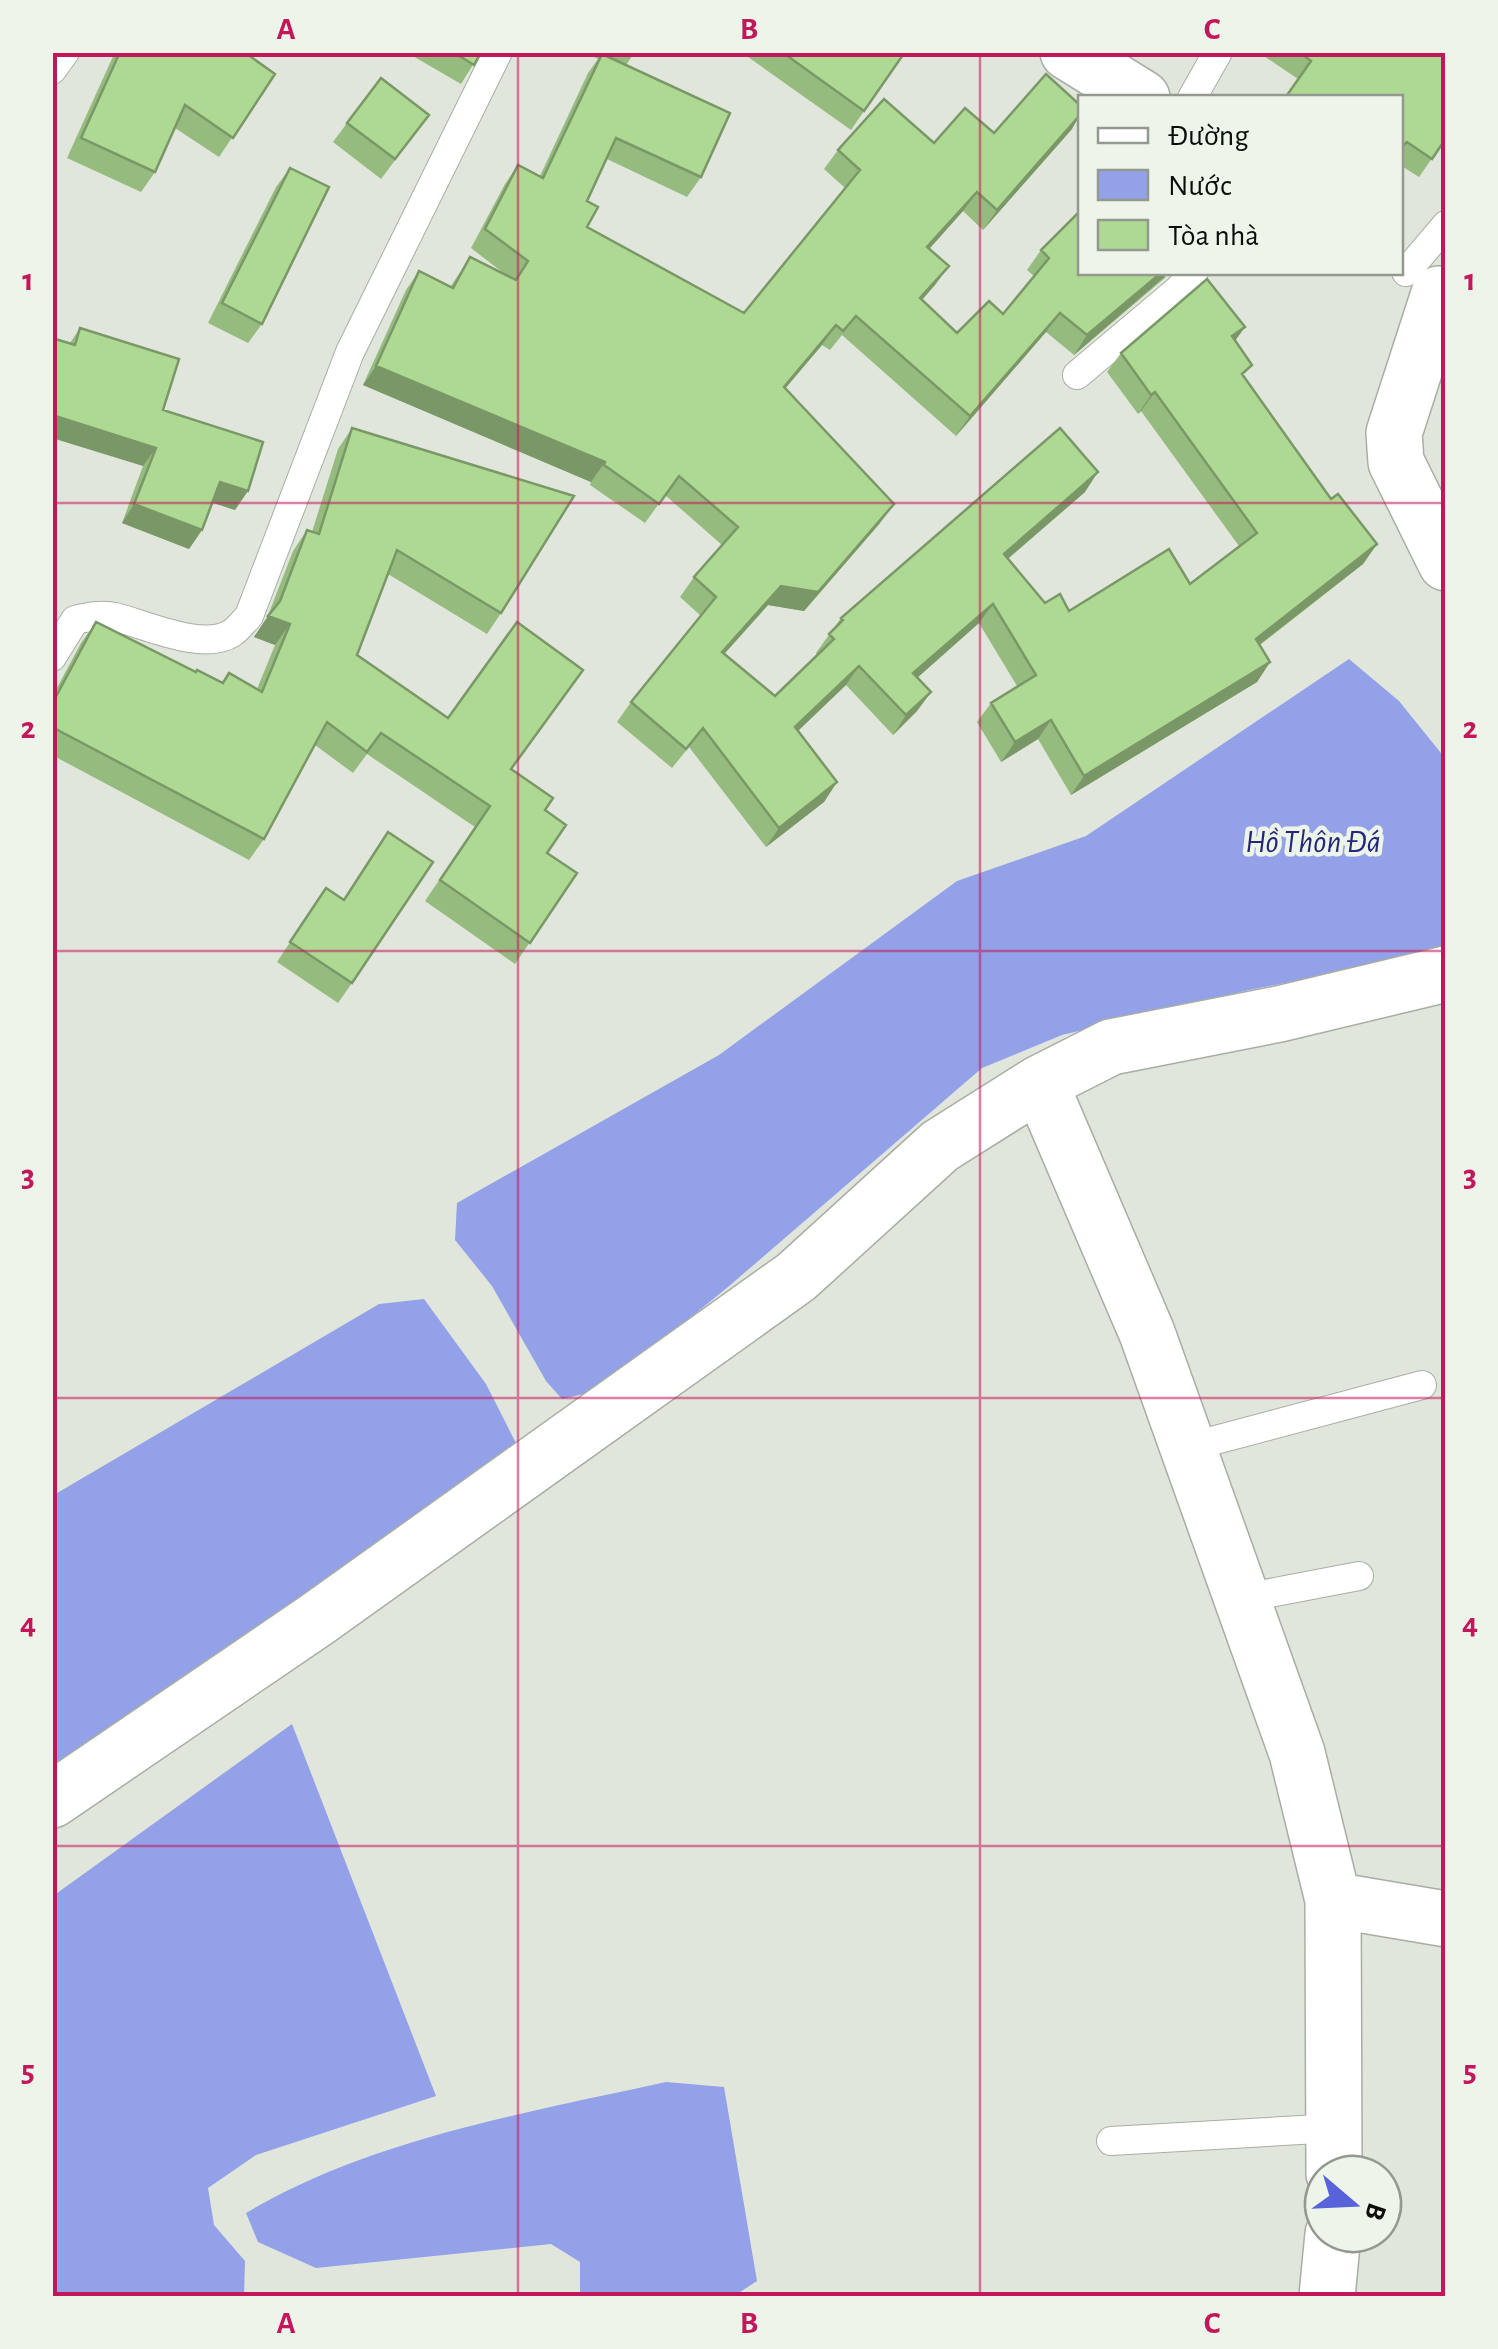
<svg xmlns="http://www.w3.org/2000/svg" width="1498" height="2349" font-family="'Alegreya Sans',sans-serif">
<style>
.water{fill:#93a1e8}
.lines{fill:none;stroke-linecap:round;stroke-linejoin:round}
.lane-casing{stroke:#a8aea4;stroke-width:30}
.street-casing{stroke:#a8aea4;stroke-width:58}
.lane{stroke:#fff;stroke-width:28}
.street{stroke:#fff;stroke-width:55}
.wall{fill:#96bb7e}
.shaded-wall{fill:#7a9867}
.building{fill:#aed993;stroke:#7a9867;stroke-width:2.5}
.grid{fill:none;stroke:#c2185b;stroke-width:2.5;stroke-opacity:0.55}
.labels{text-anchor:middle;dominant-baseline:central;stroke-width:9;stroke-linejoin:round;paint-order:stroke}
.water-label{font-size:32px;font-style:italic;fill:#252677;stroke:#edf4e9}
.neatline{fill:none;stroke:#c2185b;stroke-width:4}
.grid-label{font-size:32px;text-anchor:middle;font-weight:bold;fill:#c2185b}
</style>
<rect width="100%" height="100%" fill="#e0e6dc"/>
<!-- water -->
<path class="water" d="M 1349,659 L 1399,701 L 1445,758 L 1445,952 L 1249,990 L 1062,1035 L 982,1068 L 728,1287 L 601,1390 L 562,1399 L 546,1381 L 492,1286 L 455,1240 L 457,1203 L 719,1055 L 957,881 L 1086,836 Z
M 424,1299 L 486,1384 L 522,1455 L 52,1767 L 52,1496 L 379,1304 Z
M 292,1724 L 436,2096 L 256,2155 L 208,2188 L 214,2225 L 245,2261 L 244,2296 L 53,2296 L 53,1896 Z
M 666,2082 L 724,2087 L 757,2281 L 734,2296 L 580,2296 L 580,2262 L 551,2244 L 316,2268 L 258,2242 L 246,2213 C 370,2139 526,2113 666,2082 Z"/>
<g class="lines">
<defs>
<path id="lane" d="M 52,70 L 65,52
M 1192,98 L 1218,52
M 1406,272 L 1446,225
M 1077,375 L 1178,290 L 1194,272
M 52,657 L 75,620 C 88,617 102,614 115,617 C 145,624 203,652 232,633 C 238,629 244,621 249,616 L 350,352 L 498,52
M 1189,1447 L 1422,1385
M 1244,1598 L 1359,1576
M 1111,2141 L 1335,2128"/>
<path id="street" d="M 1068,52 L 1142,98
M 1439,294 L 1394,433 L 1396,462 L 1446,563
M 1040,1083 L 1147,1333 L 1297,1753 L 1333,1900 L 1334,2174
M 52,1800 L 316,1620 L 796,1277 L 940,1146 L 1040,1083 L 1111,1047 L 1279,1014 L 1446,974
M 1333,1900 L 1446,1919
M 1327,2296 L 1333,2234"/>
</defs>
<!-- lane casing -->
<use href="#lane" class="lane-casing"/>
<!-- street casing -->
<use href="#street" class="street-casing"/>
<!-- lane -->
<use href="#lane" class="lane"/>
<!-- street -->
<use href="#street" class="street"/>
</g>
<!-- wall -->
<path class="wall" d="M 115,52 L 244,52 L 275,74 L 219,157 L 175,128 L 155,172 L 141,192 L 67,158 Z
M 406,52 L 481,52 L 461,84 Z
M 585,52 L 635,52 L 626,65 L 701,177 L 687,197 L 607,159 L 587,201 L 587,227 L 744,313 L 845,188 L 824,169 L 838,150 L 934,143 L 994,133 L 1072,129 L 983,230 L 963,211 L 929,249 L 949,266 L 922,300 L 957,333 L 1003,314 L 1034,276 L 1027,270 L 1041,250 L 1166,277 L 1074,355 L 1046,332 L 956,436 L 842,335 L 830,350 L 822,345 L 785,389 L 880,523 L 804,611 L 768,605 L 724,654 L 775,696 L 817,655 L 816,653 L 841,618 L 1085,492 L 1008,559 L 1045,603 L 1069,611 L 1190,584 L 1239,546 L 1141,411 L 1138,414 L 1107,372 L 1121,353 L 1245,327 L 1235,341 L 1244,377 L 1331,499 L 1377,544 L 1363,564 L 1260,645 L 1270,662 L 1257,682 L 1071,795 L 1038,739 L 1001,762 L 977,722 L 991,703 L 1017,686 L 979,623 L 917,678 L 931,692 L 917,711 L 893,735 L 846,685 L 798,731 L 837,782 L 824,802 L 766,847 L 689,747 L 672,768 L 617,722 L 631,702 L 701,616 L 680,597 L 694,577 L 722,545 L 665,495 L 645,523 L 590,485 L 591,482 L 363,385 L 406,290 L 419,271 L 451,286 L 470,257 L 506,275 L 471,248 L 505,184 L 518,165 L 540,176 L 588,73 L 598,59 Z
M 741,52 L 905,52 L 851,130 Z
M 1258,52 L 1446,52 L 1446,138 L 1419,177 L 1400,165 L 1400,98 L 1298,79 Z
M 429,115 L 381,179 L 333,142 L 347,123 Z
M 290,168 L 262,324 L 248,343 L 208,323 L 276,187 Z
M 80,328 L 163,410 L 235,510 L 212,502 L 202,530 L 189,549 L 122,523 L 143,466 L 70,343 Z
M 352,428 L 501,613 L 487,634 L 388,574 L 357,655 L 511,770 L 545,810 L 547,853 L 577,873 L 515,964 L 425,901 L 475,827 L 367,754 L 353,773 L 315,745 L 264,839 L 249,860 L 52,755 L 52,697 L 81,643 L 96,622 L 195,672 L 222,683 L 229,673 L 257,689 L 275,645 L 254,637 L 267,618 L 293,551 L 307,530 L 312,532 L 338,449 Z
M 326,888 L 352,983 L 338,1003 L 277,962 Z"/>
<!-- shaded-wall -->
<path class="shaded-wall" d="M 1080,115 L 1072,129 L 983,230 L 997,210 Z
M 977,192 L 963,211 L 914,266 L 927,247 Z
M 949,266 L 935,285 L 906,318 L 920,298 Z
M 1162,272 L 1170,272 L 1074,355 L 1087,335 Z
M 1060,313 L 1046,332 L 956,436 L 970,416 Z
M 836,325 L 822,345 L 770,406 L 784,387 Z
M 1245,327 L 1231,346 L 1232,336 Z
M 376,366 L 605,462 L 591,482 L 363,385 Z
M 1155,392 L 1141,411 L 1138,414 L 1151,395 Z
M 52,415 L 156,448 L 143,466 L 52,438 Z
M 1098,472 L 1085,492 L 990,574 L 1004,554 Z
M 220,482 L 248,491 L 235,510 L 207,501 Z
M 134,504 L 202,530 L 189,549 L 122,523 Z
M 894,504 L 880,523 L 804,611 L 768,605 L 709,671 L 722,652 L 781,586 Z
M 1377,544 L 1363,564 L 1242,658 L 1256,639 Z
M 993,604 L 979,623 L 900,693 L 913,673 Z
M 268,616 L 290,624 L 275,645 L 254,637 Z
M 1270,662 L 1257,682 L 1071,795 L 1084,776 Z
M 859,666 L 846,685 L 781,747 L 795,727 Z
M 931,692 L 917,711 L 893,735 L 906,715 Z
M 1051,720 L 1038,739 L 1001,762 L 1015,742 Z
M 837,782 L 824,802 L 766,847 L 779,828 Z"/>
<!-- building -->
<path class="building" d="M 120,52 L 244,52 L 275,74 L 233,138 L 185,105 L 155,172 L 81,138 Z
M 453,52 L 481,52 L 474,65 Z
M 782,52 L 905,52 L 864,111 Z
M 1299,52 L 1446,52 L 1446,138 L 1432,159 L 1407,142 L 1400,148 L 1400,98 L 1285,98 L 1311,61 Z
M 602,54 L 730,113 L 701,177 L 616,138 L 587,201 L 598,207 L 587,227 L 744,313 L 860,170 L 838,150 L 884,99 L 934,143 L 965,108 L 994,133 L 1046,74 L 1080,105 L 1080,115 L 997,210 L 977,192 L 927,247 L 949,266 L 920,298 L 957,333 L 989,301 L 1003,314 L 1049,258 L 1041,250 L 1080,211 L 1080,272 L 1162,272 L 1087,335 L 1060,313 L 970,416 L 856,316 L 843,331 L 836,325 L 784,387 L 894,504 L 818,592 L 781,586 L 722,652 L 775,696 L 834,639 L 829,634 L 843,620 L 841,618 L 1060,428 L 1098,472 L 1004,554 L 1045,603 L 1060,594 L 1069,611 L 1169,549 L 1190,584 L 1257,533 L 1155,392 L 1151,395 L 1121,353 L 1207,279 L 1245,327 L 1232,336 L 1252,365 L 1242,374 L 1331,499 L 1338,494 L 1377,544 L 1256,639 L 1270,662 L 1084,776 L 1051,720 L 1015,742 L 991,703 L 1036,675 L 993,604 L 913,673 L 931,692 L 906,715 L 859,666 L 795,727 L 837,782 L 779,828 L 703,728 L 686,749 L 631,702 L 716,597 L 694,577 L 738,527 L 679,476 L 659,504 L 604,465 L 605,462 L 376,366 L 419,271 L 453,288 L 470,257 L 516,280 L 528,261 L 485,229 L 518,165 L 543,178 Z
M 381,78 L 429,115 L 395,159 L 347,123 Z
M 290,168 L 329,187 L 262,324 L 222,303 Z
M 80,328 L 179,359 L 163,410 L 263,442 L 248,491 L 220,482 L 202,530 L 134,504 L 156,448 L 52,415 L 52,338 L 75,345 Z
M 352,428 L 574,496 L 501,613 L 397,550 L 357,655 L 448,718 L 517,622 L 583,670 L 511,769 L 553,798 L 545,810 L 566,825 L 547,853 L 577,873 L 530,943 L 440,880 L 490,806 L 381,733 L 367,752 L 327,722 L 264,839 L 52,727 L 52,704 L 96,622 L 196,672 L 197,670 L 223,683 L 229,673 L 262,692 L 290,624 L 268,616 L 280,601 L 307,530 L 319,534 Z
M 388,832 L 433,862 L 352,983 L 290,942 L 326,888 L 344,900 Z"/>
<!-- grid -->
<path class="grid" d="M 518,52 L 518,2296M 980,52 L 980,2296M 52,503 L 1446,503M 52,951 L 1446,951M 52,1398 L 1446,1398M 52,1846 L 1446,1846"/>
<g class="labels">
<!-- water labels -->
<g class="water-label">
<text x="1313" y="842">Hồ Thôn Đá</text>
</g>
</g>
<!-- border -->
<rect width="1498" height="2349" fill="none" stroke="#edf4e9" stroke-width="110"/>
<!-- legend -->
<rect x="1078" y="95" width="325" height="180" fill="#edf4e9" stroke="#939890" stroke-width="2.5"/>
<rect x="1098" y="128" width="50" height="15" fill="#ffffff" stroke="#939890" stroke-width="2.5"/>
<text x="1168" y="145" font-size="30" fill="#0b0d0a">Đường</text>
<rect x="1098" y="170" width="50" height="30" fill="#93a1e8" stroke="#939890" stroke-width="2.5"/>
<text x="1168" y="195" font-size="30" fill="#0b0d0a">Nước</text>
<rect x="1098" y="220" width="50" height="30" fill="#aed993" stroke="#939890" stroke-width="2.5"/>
<text x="1168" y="245" font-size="30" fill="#0b0d0a">Tòa nhà</text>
<!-- north arrow -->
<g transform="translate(1353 2204) rotate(109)"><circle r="48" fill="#edf4e9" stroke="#939890" stroke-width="2.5"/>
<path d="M0-8L18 38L0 25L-18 38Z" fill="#5863da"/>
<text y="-15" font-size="28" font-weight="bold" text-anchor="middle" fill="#0b0d0a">B</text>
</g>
<rect x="55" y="55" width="1388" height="2239" class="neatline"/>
<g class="grid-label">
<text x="286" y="39">A</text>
<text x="749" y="39">B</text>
<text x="1212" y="39">C</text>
<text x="28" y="290">1</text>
<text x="1470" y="290">1</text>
<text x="28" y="738">2</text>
<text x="1470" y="738">2</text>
<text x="28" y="1186">3</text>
<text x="1470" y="1186">3</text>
<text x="28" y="1634">4</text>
<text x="1470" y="1634">4</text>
<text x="28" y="2081">5</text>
<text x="1470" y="2081">5</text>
<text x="286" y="2333">A</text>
<text x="749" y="2333">B</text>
<text x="1212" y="2333">C</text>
</g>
</svg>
